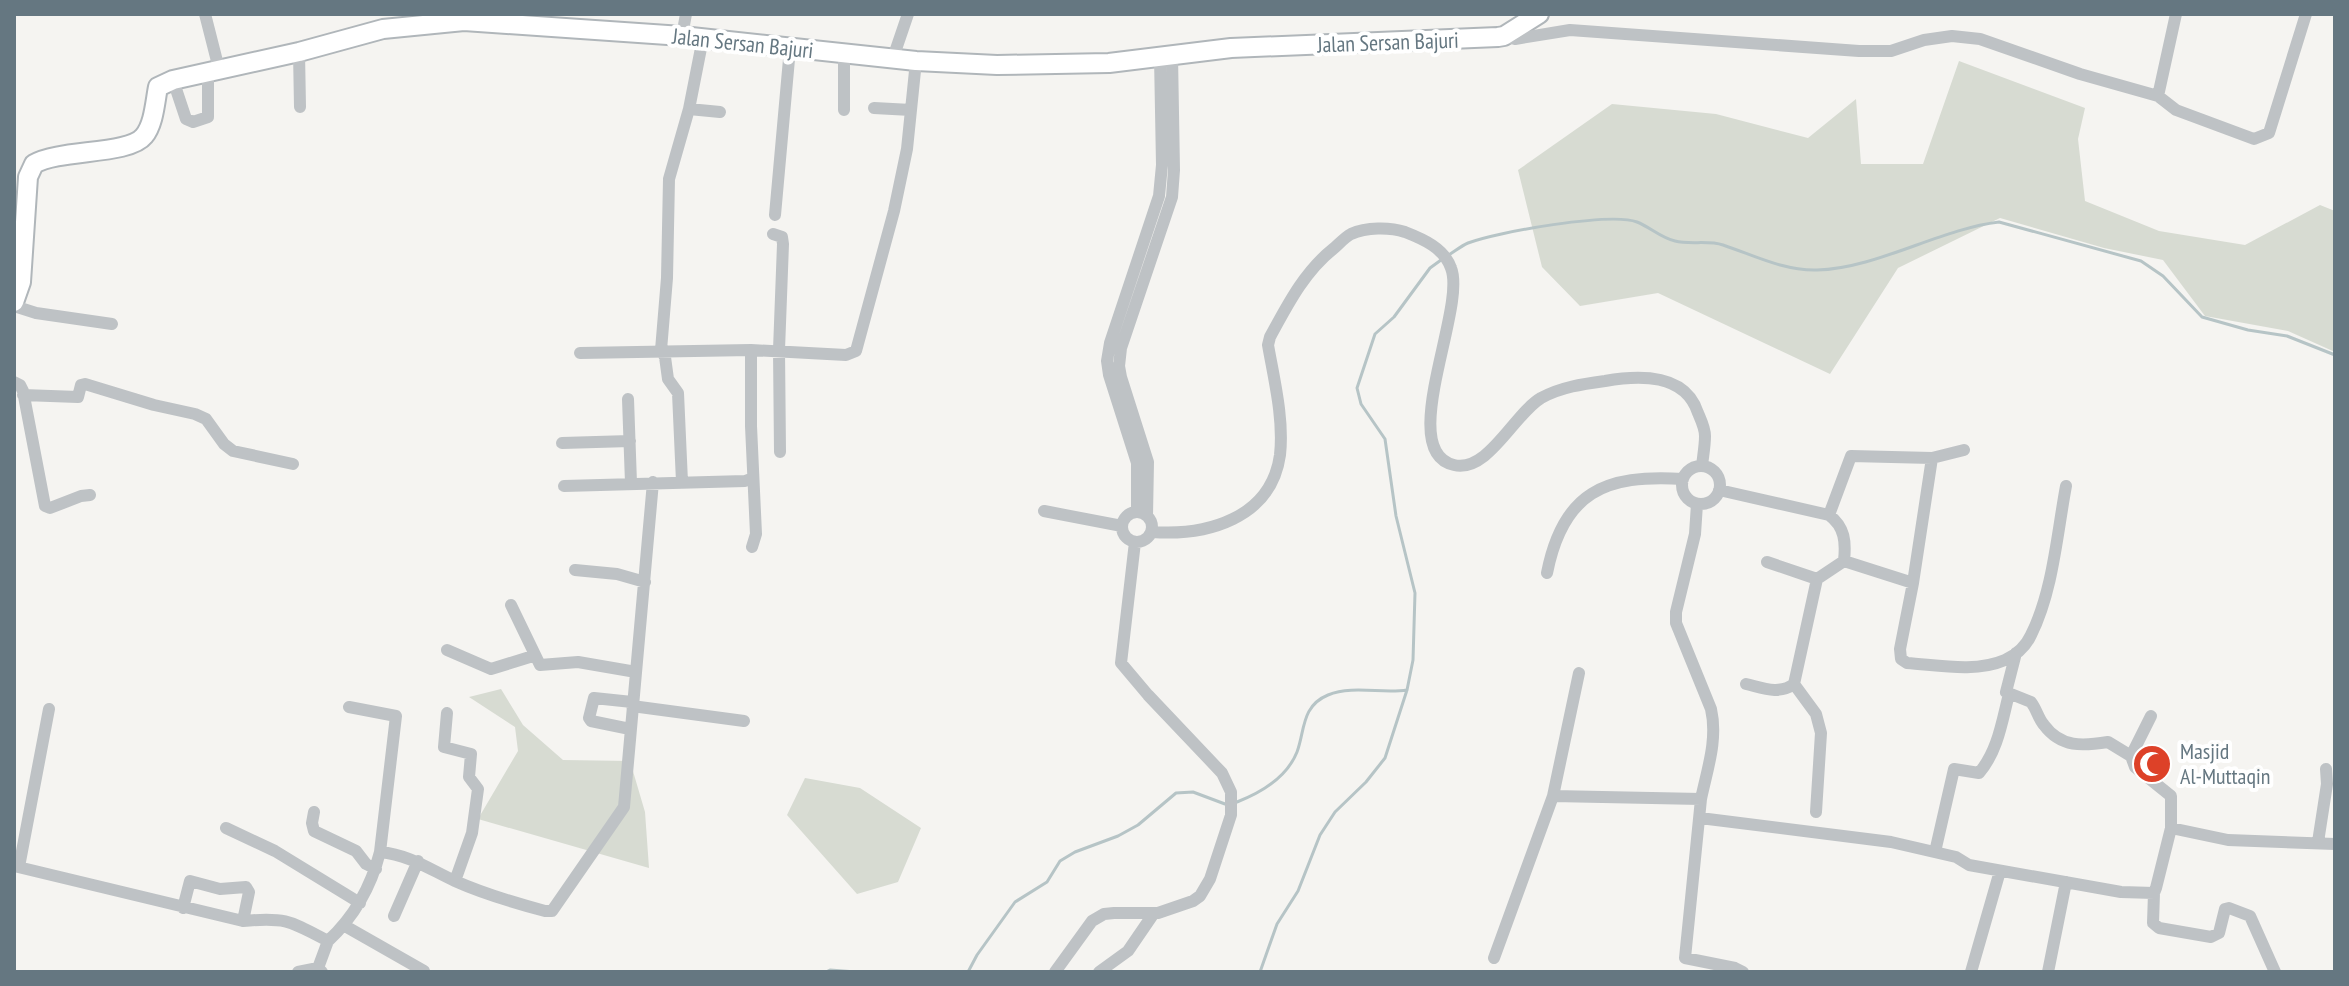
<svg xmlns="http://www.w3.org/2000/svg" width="2349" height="986" font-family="'PT Sans Narrow',sans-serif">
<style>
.green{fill:#d7dbd2}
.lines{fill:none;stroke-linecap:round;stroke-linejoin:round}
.stream{stroke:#b6c4c6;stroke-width:3}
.secondary-casing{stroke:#b0b6ba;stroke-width:22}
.street{stroke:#bec2c5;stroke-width:12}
.secondary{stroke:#fff;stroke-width:18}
.labels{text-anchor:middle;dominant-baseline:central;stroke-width:8;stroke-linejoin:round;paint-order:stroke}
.street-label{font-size:22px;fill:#657781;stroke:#fff}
.poi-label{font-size:22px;fill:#657781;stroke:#fff;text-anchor:start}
</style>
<rect width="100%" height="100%" fill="#f5f4f1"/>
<!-- green -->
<path class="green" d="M 1959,61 L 2085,108 L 2078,139 L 2085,201 L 2159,231 L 2245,245 L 2320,205 L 2335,211 L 2335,352 L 2288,331 L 2205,316 L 2163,260 L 2104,248 L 2000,218 L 1898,268 L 1830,374 L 1658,293 L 1580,306 L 1542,267 L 1518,170 L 1612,104 L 1716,114 L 1808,138 L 1856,99 L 1861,164 L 1923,164 Z
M 501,689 L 523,725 L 563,760 L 630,761 L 645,812 L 649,868 L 478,819 L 518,751 L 515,727 L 469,697 Z
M 805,778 L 860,788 L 921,828 L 898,882 L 857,894 L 787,815 Z"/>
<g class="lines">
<!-- stream -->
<path class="stream" d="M 1447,256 C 1454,252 1461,246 1468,243 C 1496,232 1611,212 1637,222 C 1650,227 1661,238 1675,241 C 1690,245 1708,240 1723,245 C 1753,255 1784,271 1817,270 C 1875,269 1940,229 1999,222 L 2141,261 L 2163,276 L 2202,317 L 2248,330 L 2287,336 L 2335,355
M 1237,802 C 1260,793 1287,777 1297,752 C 1305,731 1301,706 1328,695 C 1353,685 1382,694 1407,690
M 826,972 L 830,970 L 856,972
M 968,972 L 977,955 L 1015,902 L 1047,882 L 1060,861 L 1075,852 L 1118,836 L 1138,825 L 1176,793 L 1193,792 L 1225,804
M 1260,972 L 1277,924 L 1298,891 L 1320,835 L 1335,812 L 1366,782 L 1385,758 L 1407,690 L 1413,660 L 1415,593 L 1396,516 L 1385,439 L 1361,404 L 1357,388 L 1375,334 L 1394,317 L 1430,268 L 1441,260"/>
<defs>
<path id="secondary" d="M 14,302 L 21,282 L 28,177 L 34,164 C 60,149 129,155 144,136 C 154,124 155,102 158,87 L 173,80 L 299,52 L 383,29 L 464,21 L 682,36 L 916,61 L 997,65 L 1109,63 L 1231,48 L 1498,37 L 1504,36 L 1539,14"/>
</defs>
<!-- secondary casing -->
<use href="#secondary" class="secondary-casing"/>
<!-- street -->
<path class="street" d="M 205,14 L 219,69
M 682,36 L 686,14
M 1504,36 L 1515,39 L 1570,30 L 1859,51 L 1891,51 L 1924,40 L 1952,36 L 1980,39 L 2080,74 L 2158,96 L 2176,110 L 2254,139 L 2269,133 L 2306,14
M 299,52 L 300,107
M 893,58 L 908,14
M 173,80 L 186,119 L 193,122 L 208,117 L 208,71
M 2158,96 L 2176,14
M 874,108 L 911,110
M 689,109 L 703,38
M 844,110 L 844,54
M 775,215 L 790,48
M 773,234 L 782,237 L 783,244 L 779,350 L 780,452
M 14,306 L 36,313 L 112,324
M 751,350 L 751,426 L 756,534 L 752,547
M 580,353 L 751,350 L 846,355 L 856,351 L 894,211 L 907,149 L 916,61
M 14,382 L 20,385 L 23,391 L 45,506 L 50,508 L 81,496 L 90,495
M 23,395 L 78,397 L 81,385 L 85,384 L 154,405 L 195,414 L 206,419 L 224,444 L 233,451 L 293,464
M 628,399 L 631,483
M 562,443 L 630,441
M1682 485a19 19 0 1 1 38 0a19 19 0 1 1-38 0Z
M 682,482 L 678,393 L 668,379 L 665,357 L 661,350 L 667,278 L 669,179 L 689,109 L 720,112
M 564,486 L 745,481 L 753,478
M 1719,490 L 1829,515 C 1845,527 1846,542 1844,561 L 1817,579 L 1794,684 L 1816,714 L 1821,733 L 1816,812
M 1697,504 L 1695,534 L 1676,612 L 1676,623 L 1711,709 C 1718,740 1707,770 1701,799
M 1044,511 L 1122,526
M 1137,512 L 1137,463 L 1109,375 L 1107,361 L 1110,343 L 1159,196 L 1162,165 L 1160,57
M1122 527a15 15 0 1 1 30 0a15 15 0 1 1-30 0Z
M 1829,515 L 1851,456 L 1932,458 L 1964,450
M 1147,516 L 1148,462 L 1121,377 L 1119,366 L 1121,348 L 1172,197 L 1174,170 L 1172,55
M 1152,532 C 1206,536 1271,519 1280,455 C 1284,419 1274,379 1268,345 L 1270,337 C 1287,306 1304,272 1333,249 C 1338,245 1345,237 1351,234 C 1366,227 1390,227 1405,232 C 1423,239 1444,248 1451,268 C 1467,308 1395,452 1454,465 C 1488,473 1514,414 1541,398 C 1561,387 1583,384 1605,381 C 1639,375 1685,373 1698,413 C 1701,420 1705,428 1705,436 C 1705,446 1703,456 1702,466
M 1844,561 L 1913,583 L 1932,458
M 1767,562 L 1817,579
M 575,570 L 617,574 L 645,582
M 1547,573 C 1563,492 1605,474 1683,479
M 1913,583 L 1900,649 L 1901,659 L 1907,663 C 1938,665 1975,673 2005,660 C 2016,655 2026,646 2031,635 C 2053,591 2057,534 2066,486
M 511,605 L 540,665 L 578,662 L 636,672
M 447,650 L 491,669 L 533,656
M 2016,653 L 2006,692 L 2031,702 C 2037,710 2038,718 2044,725 C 2061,748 2083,746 2108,742 L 2131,756 L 2135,767 L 2171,796 L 2171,828
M 1746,684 C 1763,688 1779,695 1794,684
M 632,706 L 744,721
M 349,707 L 396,716 L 380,852
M 447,713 L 444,747 L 471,754 L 469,777 L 478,789 L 472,833 L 455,881
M 630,729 L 591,721 L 589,718 L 594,698 L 632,702
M 2131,756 L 2151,716
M 1553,796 L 1579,673
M 314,812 L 312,823 L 314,831 L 356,851 L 366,864 L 376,869
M 1700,818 L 1891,842 L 1956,857 L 1969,865 L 2121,892 L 2154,893 L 2156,888 L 2171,828 L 2228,840 L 2335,844
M 226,828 L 275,851 L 360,903
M 2318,842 L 2327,784 L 2326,769
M 1935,852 L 1954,769 L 1979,773 C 1998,751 2002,721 2009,694
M 14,866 L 243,921 C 286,917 290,921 328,941 C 354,917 371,887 380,852 C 410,855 429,869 455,881 C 484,894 515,903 545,911 L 552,911 L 624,807 L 653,482
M 19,867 L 49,709
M 2154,893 L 2153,923 L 2159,928 L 2211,937 L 2219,933 L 2225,909 L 2229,908 L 2250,916 L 2275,972
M 183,908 L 190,881 L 220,889 L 246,887 L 249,892 L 243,921
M 394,916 L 418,861
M 345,926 L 424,971
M 1494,958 L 1553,796 L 1701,799 L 1685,958 L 1735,968 L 1743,972
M 298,972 L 318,968
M 322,972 L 318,968 L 328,941
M 1055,972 L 1092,921 L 1104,914 L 1114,913 L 1158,913 L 1193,901 L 1200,896 L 1210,879 L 1231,815 L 1231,792 L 1222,773 L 1148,695 L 1121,663 L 1135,542
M 1099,972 L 1128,951 L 1154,913
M 1971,972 L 2000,871
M 2048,972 L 2066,882"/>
<!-- secondary -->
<use href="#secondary" class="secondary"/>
</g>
<!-- icons -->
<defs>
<symbol id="mosque-disc" viewBox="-11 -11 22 22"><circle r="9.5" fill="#dd4128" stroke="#fff"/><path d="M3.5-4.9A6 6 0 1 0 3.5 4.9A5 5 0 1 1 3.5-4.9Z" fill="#fff"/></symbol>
</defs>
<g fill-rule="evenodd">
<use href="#mosque-disc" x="2130" y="742" width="44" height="44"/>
</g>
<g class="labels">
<!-- street labels -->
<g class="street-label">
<text transform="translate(1388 42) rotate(-2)">Jalan Sersan Bajuri</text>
<text transform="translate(743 43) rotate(6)">Jalan Sersan Bajuri</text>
</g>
<!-- poi labels -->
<g class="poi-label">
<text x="2180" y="751">Masjid<tspan x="2180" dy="25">Al-Muttaqin</tspan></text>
</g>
</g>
<!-- border -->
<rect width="2349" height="986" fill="none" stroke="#657781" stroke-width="32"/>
</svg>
